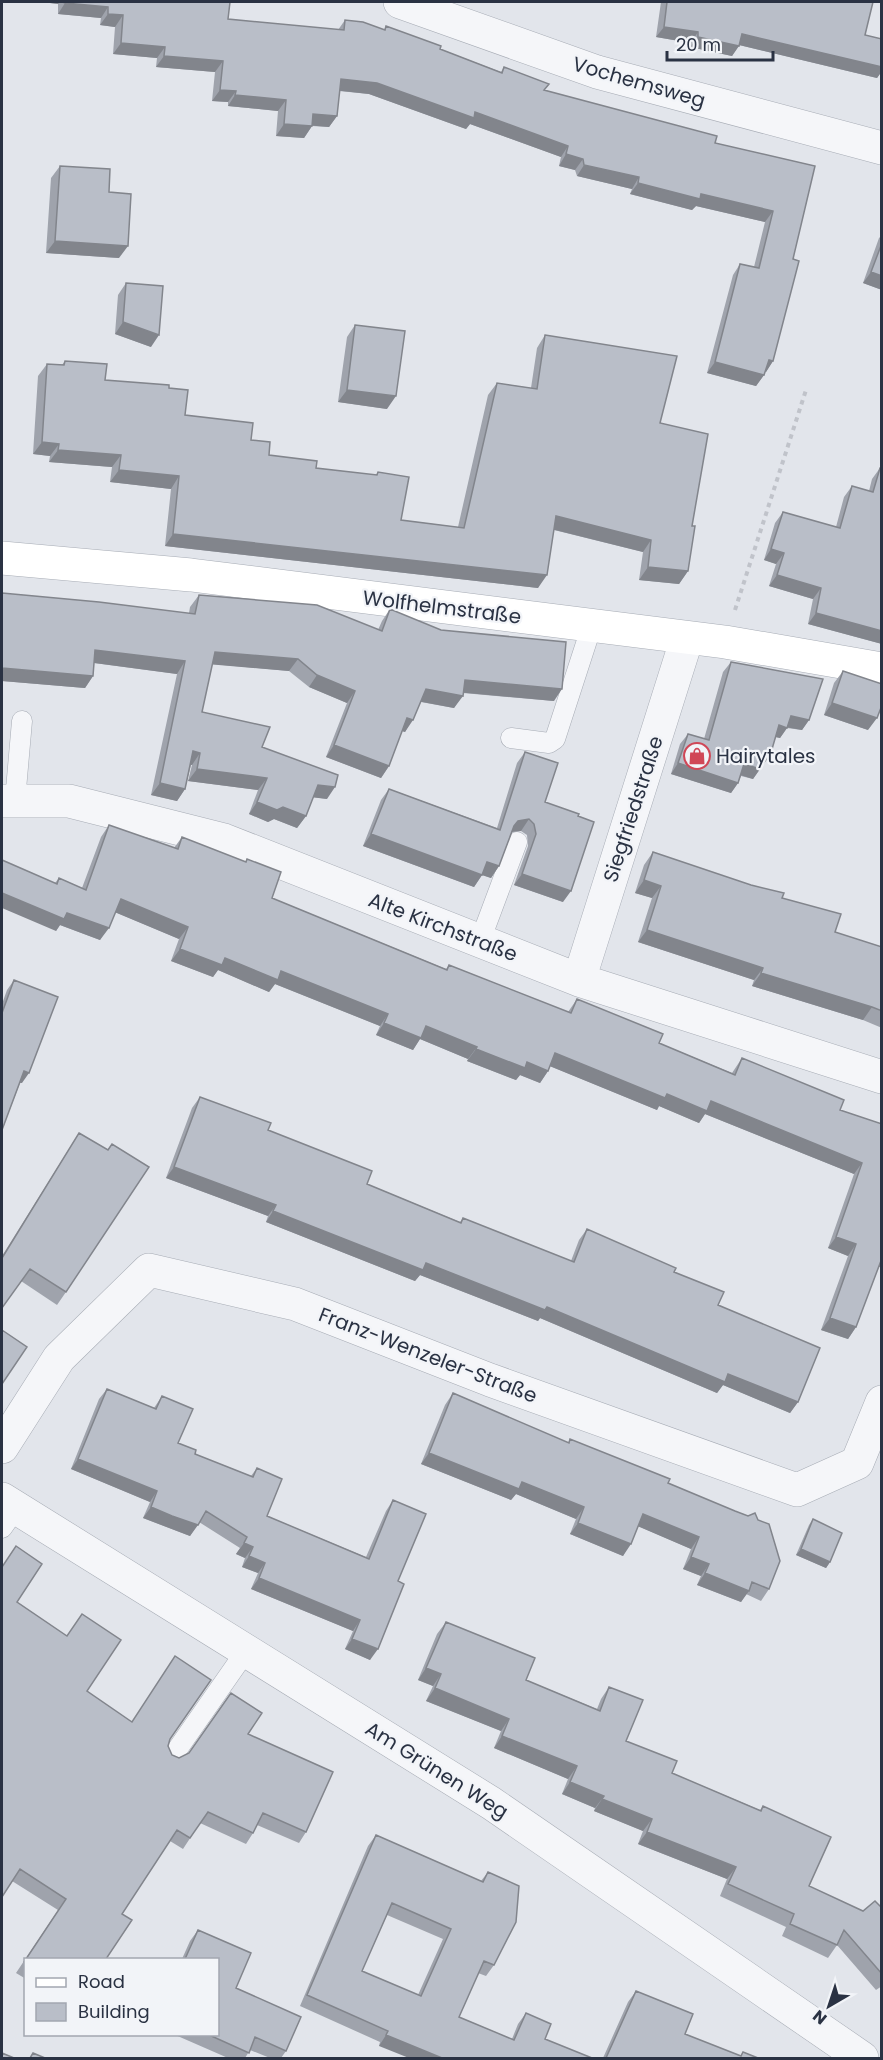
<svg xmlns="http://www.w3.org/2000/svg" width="883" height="2060" font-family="Poppins,sans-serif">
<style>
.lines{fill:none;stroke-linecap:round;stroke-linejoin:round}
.lane-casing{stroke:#a7acb5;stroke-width:21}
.street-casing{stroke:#a7acb5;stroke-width:34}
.secondary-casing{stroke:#a7acb5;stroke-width:34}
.path{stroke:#c0c3ca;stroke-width:4;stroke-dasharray:4.5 4.5;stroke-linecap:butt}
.lane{stroke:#f5f6f9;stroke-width:20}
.street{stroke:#f5f6f9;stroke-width:33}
.secondary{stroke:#fff;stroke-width:33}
.wall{fill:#9fa3ac;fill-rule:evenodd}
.shaded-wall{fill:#82858c}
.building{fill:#b9bec8;stroke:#82858c;stroke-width:1.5;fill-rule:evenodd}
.labels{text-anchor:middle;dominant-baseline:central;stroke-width:4.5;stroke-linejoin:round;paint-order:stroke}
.street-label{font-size:20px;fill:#2a3243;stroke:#f2f4f8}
.poi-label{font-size:20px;fill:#2a3243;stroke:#f2f4f8;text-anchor:start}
</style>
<rect width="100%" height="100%" fill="#e2e5eb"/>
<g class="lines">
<defs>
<path id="lane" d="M 511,738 L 549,743 L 555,739 L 592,625
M 15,801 L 22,721
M 480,941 L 517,842
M 2,1528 L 16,1508
M 172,1757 L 246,1651"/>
<path id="street" d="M 400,2 L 597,72 L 882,148
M 2,801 L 69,801 L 224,840 L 579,980 L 882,1077
M 579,980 L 687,638
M 2,1447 L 59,1358 L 149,1270 L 295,1304 L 490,1380 L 797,1490 L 857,1463 L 882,1402
M 2,1499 L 491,1803 L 862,2058"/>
<path id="secondary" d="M 2,558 L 191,575 L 725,642 L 882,669"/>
</defs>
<!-- lane casing -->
<use href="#lane" class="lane-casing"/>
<!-- street casing -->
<use href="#street" class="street-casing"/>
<!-- secondary casing -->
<use href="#secondary" class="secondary-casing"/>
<!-- path -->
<path class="path" d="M 735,610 L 806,390"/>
<!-- lane -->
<use href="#lane" class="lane"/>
<!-- street -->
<use href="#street" class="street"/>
<!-- secondary -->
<use href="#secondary" class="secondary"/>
</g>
<!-- wall -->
<path class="wall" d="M 42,2 L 230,2 L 228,19 L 338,30 L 345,20 L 384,30 L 386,26 L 440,49 L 501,72 L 504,67 L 549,84 L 544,91 L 715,143 L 815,166 L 793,259 L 773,361 L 766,372 L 765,372 L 764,375 L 756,386 L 707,373 L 733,275 L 740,264 L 754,267 L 765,222 L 696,206 L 692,210 L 630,194 L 632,189 L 577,176 L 575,170 L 559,166 L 561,157 L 470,124 L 466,129 L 369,94 L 339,91 L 337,116 L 329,127 L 312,126 L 304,138 L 276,136 L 278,111 L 228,106 L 228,102 L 212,101 L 215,72 L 156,67 L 157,58 L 113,54 L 115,27 L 100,25 L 101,18 L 58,14 L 58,4 Z
M 661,2 L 873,2 L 865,35 L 882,39 L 882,71 L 877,78 L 739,45 L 732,56 L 690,47 L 691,43 L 656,37 Z
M 60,166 L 119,258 L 46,253 L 51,178 Z
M 882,235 L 882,290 L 863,283 L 879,238 Z
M 126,283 L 151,347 L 115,334 L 118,295 Z
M 355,325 L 387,409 L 338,402 L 347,337 Z
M 545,335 L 660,423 L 692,526 L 688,571 L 679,584 L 639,580 L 643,552 L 554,530 L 538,588 L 165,546 L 171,489 L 110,482 L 112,467 L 49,462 L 50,456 L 33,454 L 38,376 L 47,364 L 62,365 L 65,361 L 105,380 L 169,388 L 185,415 L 251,440 L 269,455 L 316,468 L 376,475 L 378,472 L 401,520 L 458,527 L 488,395 L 497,383 L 531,388 L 537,348 Z
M 880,468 L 882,644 L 808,624 L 813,599 L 769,586 L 776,564 L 764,560 L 775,523 L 783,512 L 836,527 L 844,497 L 852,486 L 869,491 L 872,479 Z
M 199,595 L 378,630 L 382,621 L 390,609 L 554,701 L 463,693 L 454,708 L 421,702 L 405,732 L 402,731 L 389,766 L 381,778 L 326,757 L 347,703 L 309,687 L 289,671 L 212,664 L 202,712 L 262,747 L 327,799 L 313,797 L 306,816 L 297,828 L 274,819 L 268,822 L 249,814 L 258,790 L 188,781 L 192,765 L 191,765 L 185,789 L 177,801 L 151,795 L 177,674 L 94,663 L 93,676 L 85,688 L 2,681 L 189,613 L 190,607 Z
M 731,662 L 809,720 L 802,730 L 787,728 L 780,738 L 775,737 L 762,766 L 761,766 L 760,769 L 753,779 L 741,776 L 738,783 L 731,793 L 671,774 L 680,744 L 688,734 L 704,739 L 723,672 Z
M 843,671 L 868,730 L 824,715 L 834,683 Z
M 525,752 L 545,802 L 563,902 L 514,885 L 528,846 L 527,835 L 521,831 L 512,832 L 499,866 L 491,878 L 482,875 L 474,887 L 363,846 L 381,800 L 389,789 L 497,828 L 517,763 Z
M 109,825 L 174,848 L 182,837 L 245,862 L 247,859 L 272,898 L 446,969 L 449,965 L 568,1012 L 577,999 L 659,1043 L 732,1073 L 742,1058 L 840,1110 L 882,1124 L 878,1267 L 856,1327 L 848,1339 L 821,1330 L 848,1256 L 828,1248 L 854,1174 L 705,1114 L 699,1123 L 659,1106 L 657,1110 L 550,1066 L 548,1071 L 540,1083 L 520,1075 L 516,1080 L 467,1061 L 468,1059 L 420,1039 L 413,1050 L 376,1035 L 380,1026 L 275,984 L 269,992 L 218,970 L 213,977 L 171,961 L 179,939 L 115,912 L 100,940 L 60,925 L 56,931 L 55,883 L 59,878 L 82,888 L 101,837 Z
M 653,852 L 782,898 L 835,932 L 882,947 L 882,1028 L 863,1020 L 752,986 L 754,980 L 638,942 L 652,898 L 635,893 L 644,865 Z
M 14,980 L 22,1083 L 20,1083 L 2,1130 L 2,1004 L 7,990 Z
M 200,1097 L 268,1130 L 367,1184 L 460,1222 L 463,1218 L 571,1261 L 579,1240 L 587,1229 L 674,1272 L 718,1305 L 798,1402 L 790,1413 L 723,1385 L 717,1393 L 540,1318 L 538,1321 L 420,1275 L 415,1281 L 266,1222 L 268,1216 L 166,1178 L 192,1108 Z
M 79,1133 L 107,1150 L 112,1144 L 66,1292 L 57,1305 L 21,1281 L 2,1308 L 2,1256 Z
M 107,1389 L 154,1408 L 162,1396 L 178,1443 L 195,1454 L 251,1476 L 257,1468 L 267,1516 L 366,1557 L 386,1511 L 393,1500 L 398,1581 L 370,1660 L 345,1649 L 353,1631 L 251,1589 L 258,1573 L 242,1567 L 245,1558 L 236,1554 L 240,1548 L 199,1522 L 190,1536 L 143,1518 L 150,1502 L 71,1469 L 99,1399 Z
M 453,1393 L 568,1443 L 570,1439 L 668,1483 L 769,1589 L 761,1601 L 746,1594 L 741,1602 L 697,1585 L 701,1576 L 683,1569 L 691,1549 L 638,1526 L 623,1556 L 570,1534 L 576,1519 L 516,1494 L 511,1500 L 421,1464 L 445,1405 Z
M 813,1519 L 830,1562 L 826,1568 L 796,1555 L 809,1525 Z
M 17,1602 L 87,1691 L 131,1722 L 170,1739 L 168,1746 L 172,1755 L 179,1758 L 248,1734 L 306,1832 L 299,1843 L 257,1825 L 253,1833 L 246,1844 L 200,1823 L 183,1849 L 170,1841 L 26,1959 L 26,1979 L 16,1973 L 58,1910 L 12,1881 Z
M 446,1622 L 526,1680 L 597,1709 L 601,1699 L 609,1687 L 626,1741 L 672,1773 L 760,1810 L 763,1806 L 809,1886 L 863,1911 L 882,1908 L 882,1986 L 876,1990 L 837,1945 L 828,1958 L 782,1936 L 786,1927 L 720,1896 L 727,1879 L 638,1844 L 643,1831 L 594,1811 L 595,1808 L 562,1794 L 568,1779 L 494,1748 L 501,1731 L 426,1701 L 433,1686 L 418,1680 L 437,1634 Z
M 376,1835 L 481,1881 L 488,1872 L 494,1965 L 486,1976 L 478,1973 L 459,2017 L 512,2039 L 518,2024 L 526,2013 L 545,2039 L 379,2046 L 380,2042 L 300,2006 L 368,1846 ZM 387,1915 L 443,1939 L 418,1995 L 362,1971 Z
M 198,1930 L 251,1953 L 236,1988 L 301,2017 L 286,2051 L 281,2058 L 270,2058 L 250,2050 L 245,2058 L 228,2058 L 173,2034 L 218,2034 L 218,1959 L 182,1959 L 190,1941 Z
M 636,1991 L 685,2034 L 740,2056 L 743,2052 L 758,2058 L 603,2058 L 628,2002 Z"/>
<!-- shaded-wall -->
<path class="shaded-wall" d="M 42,2 L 60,2 L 58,4 Z
M 65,3 L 108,7 L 101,18 L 58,14 Z
M 108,14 L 123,15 L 115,27 L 100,25 Z
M 664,27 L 698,32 L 691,43 L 656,37 Z
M 742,34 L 882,67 L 882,71 L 877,78 L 735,44 Z
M 698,37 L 739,46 L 732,56 L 690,47 Z
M 121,43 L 165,47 L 157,58 L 113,54 Z
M 164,56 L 223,61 L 215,72 L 156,67 Z
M 341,79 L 377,83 L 475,112 L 568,146 L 561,157 L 470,124 L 466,129 L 369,94 L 333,90 Z
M 220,90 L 236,91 L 228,102 L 212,101 Z
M 235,95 L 286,100 L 278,111 L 228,106 Z
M 313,114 L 337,116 L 329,127 L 305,125 Z
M 284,124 L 312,126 L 304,138 L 276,136 Z
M 566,154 L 583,159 L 575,170 L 559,166 Z
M 584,165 L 639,177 L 632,189 L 577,176 Z
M 638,183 L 701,194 L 773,211 L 765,222 L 696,206 L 692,210 L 630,194 Z
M 55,241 L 128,246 L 119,258 L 46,253 Z
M 871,272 L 882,276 L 882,290 L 863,283 Z
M 123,322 L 159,335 L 151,347 L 115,334 Z
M 769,360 L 773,361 L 766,372 L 761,371 Z
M 715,362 L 764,375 L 756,386 L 707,373 Z
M 347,390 L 396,396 L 387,409 L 338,402 Z
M 42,442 L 59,444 L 50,456 L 33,454 Z
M 58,450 L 121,455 L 112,467 L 49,462 Z
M 119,470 L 179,476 L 171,489 L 110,482 Z
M 556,516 L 651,540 L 643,552 L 547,528 Z
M 173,534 L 547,575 L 538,588 L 165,546 Z
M 771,549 L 784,553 L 776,564 L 764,560 Z
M 648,567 L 688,571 L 679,584 L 639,580 Z
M 777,575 L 821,588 L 813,599 L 769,586 Z
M 816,613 L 882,631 L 882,644 L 808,624 Z
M 95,650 L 185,661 L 177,674 L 87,662 Z
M 215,652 L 298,659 L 289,671 L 207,664 Z
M 2,668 L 93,676 L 85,688 L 2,681 Z
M 317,675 L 355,691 L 347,703 L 309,687 Z
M 465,680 L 562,689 L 554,701 L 456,692 Z
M 426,689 L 463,696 L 454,708 L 417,701 Z
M 832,703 L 877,718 L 868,730 L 824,715 Z
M 791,716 L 809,720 L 802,730 L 785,727 L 787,728 L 780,738 L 772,736 L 779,725 Z
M 407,718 L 413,720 L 405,732 L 399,730 Z
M 334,745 L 389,766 L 381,778 L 326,757 Z
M 193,751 L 200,753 L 192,765 L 185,763 Z
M 764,754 L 770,756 L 762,766 L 757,765 Z
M 678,763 L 738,783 L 731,793 L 671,774 Z
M 744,764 L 760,769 L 753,779 L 737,774 Z
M 197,769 L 267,778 L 258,790 L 188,781 Z
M 160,783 L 185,789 L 177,801 L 151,795 Z
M 318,785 L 335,787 L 327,799 L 310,797 Z
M 257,802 L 283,807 L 306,816 L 297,828 L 274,819 L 268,822 L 249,814 Z
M 529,819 L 521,831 L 510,832 L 518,821 Z
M 371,834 L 482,875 L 474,887 L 363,846 Z
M 487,862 L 499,866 L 491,878 L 479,874 Z
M 522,874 L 571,891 L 563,902 L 514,885 Z
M 644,880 L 661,886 L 652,898 L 635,893 Z
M 2,893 L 67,913 L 109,928 L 100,940 L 60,925 L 56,931 L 2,908 Z
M 121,899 L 188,927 L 179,939 L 112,911 Z
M 647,930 L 763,968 L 754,980 L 638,942 Z
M 180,949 L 225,958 L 281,971 L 388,1014 L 380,1026 L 275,984 L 269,992 L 218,970 L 213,977 L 171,961 Z
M 761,973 L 872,1007 L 863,1020 L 752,986 Z
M 384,1023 L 426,1026 L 477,1047 L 468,1059 L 420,1039 L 413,1050 L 376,1035 Z
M 476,1049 L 527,1062 L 548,1071 L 540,1083 L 520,1075 L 516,1080 L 467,1061 Z
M 555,1053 L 667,1094 L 711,1101 L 862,1163 L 854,1174 L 705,1114 L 699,1123 L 659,1106 L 657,1110 L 547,1065 Z
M 24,1071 L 29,1073 L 22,1083 L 17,1082 Z
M 174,1167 L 276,1205 L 268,1216 L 166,1178 Z
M 273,1211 L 426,1263 L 547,1307 L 728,1374 L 798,1402 L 790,1413 L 723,1385 L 717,1393 L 540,1318 L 538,1321 L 420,1275 L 415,1281 L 266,1222 Z
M 836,1237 L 856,1244 L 848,1256 L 828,1248 Z
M 882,1256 L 882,1268 L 875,1265 Z
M 830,1318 L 856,1327 L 848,1339 L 821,1330 Z
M 429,1453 L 522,1482 L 584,1507 L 576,1519 L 516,1494 L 511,1500 L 421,1464 Z
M 78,1459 L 157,1491 L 150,1502 L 71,1469 Z
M 151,1507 L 198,1525 L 190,1536 L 143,1518 Z
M 643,1514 L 699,1537 L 691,1549 L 635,1525 Z
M 578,1523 L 631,1544 L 623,1556 L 570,1534 Z
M 244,1543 L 253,1547 L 245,1558 L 236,1554 Z
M 801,1549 L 830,1562 L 826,1568 L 796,1555 Z
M 249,1556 L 265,1563 L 258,1573 L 242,1567 Z
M 691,1557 L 709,1564 L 701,1576 L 683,1569 Z
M 705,1573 L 749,1591 L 741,1602 L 697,1585 Z
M 259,1578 L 360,1620 L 353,1631 L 251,1589 Z
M 352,1639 L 378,1649 L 370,1660 L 345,1649 Z
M 426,1668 L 441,1674 L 433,1686 L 418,1680 Z
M 435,1688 L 509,1719 L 501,1731 L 426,1701 Z
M 502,1736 L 577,1766 L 568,1779 L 494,1748 Z
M 570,1782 L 604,1796 L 595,1808 L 562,1794 Z
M 602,1799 L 652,1819 L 643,1831 L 594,1811 Z
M 647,1832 L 736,1867 L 727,1879 L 638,1844 Z
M 386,2035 L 442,2058 L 409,2058 L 379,2046 Z"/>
<!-- building -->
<path class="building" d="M 66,2 L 230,2 L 228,19 L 344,30 L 345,20 L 363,22 L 385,30 L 386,26 L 441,46 L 440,49 L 502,73 L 504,67 L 549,84 L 544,90 L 717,136 L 715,143 L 815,166 L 793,259 L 799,261 L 773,361 L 769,360 L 764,375 L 715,362 L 740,264 L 759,268 L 773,211 L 701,194 L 700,199 L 638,183 L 639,177 L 584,165 L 583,159 L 566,154 L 568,146 L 475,112 L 474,118 L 377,83 L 341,79 L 337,116 L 313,114 L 312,126 L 284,124 L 286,100 L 235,95 L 236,91 L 220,90 L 223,61 L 164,56 L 165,47 L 121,43 L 123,15 L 108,14 L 108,7 L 65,3 Z
M 667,2 L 873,2 L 865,35 L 882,39 L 882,67 L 742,34 L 739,46 L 698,37 L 698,32 L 664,27 Z
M 60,166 L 110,169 L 109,192 L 131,194 L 128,246 L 55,241 Z
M 882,243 L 882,276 L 871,272 Z
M 126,283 L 163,286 L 159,335 L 123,322 Z
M 355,325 L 405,331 L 396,396 L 347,390 Z
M 545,335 L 677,356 L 660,423 L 708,434 L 692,526 L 695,526 L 688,571 L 648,567 L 651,540 L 556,516 L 547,575 L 173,534 L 179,476 L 119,470 L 121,455 L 58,450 L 59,444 L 42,442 L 47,364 L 64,365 L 65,361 L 107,364 L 105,380 L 169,385 L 169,388 L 188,390 L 185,415 L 253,423 L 251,440 L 270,442 L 269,455 L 317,461 L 316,468 L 377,475 L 378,472 L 409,477 L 401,520 L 464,528 L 497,383 L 537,389 Z
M 880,468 L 882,468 L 882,631 L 816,613 L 821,588 L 777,575 L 784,553 L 771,549 L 783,512 L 840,528 L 852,486 L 873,492 Z
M 2,593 L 99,602 L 195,614 L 199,595 L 317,605 L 382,631 L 390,609 L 441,630 L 566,642 L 562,689 L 465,680 L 463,696 L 426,689 L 413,720 L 407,718 L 389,766 L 334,745 L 355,691 L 317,675 L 298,659 L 215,652 L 202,712 L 270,727 L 262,747 L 338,775 L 335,787 L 318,785 L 306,816 L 283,807 L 277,810 L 257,802 L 267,778 L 197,769 L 200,753 L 193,751 L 185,789 L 160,783 L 185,661 L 95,650 L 93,676 L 2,668 Z
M 731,662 L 823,679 L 809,720 L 791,716 L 787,728 L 779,725 L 770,756 L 764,754 L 760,769 L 744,764 L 738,783 L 678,763 L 688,734 L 709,740 Z
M 843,671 L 882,684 L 882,705 L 877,718 L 832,703 Z
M 525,752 L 558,763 L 545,802 L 579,814 L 578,816 L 594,822 L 571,891 L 522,874 L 536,834 L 534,824 L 529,819 L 518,821 L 514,826 L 499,866 L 487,862 L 482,875 L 371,834 L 389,789 L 500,830 Z
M 109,825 L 178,849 L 182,837 L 246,862 L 247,859 L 281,872 L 272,898 L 447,970 L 449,965 L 571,1013 L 577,999 L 663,1034 L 659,1043 L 735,1075 L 742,1058 L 844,1100 L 840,1110 L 882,1124 L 882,1258 L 856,1327 L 830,1318 L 856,1244 L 836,1237 L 862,1163 L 711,1101 L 707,1111 L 667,1094 L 665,1098 L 555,1053 L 548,1071 L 527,1062 L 525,1068 L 476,1049 L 477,1047 L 426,1026 L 421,1038 L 384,1023 L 388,1014 L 281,971 L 278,980 L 225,958 L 222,965 L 180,949 L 188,927 L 121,899 L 109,928 L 67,913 L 64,919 L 2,893 L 2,860 L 57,884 L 59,878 L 86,890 Z
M 653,852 L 751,885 L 784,893 L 782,898 L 841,914 L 835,932 L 882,947 L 882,1011 L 872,1007 L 761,973 L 763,968 L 647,930 L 661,886 L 644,880 Z
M 14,980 L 58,997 L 29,1073 L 24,1071 L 2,1130 L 2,1013 Z
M 200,1097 L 271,1123 L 268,1130 L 372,1171 L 367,1184 L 461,1223 L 463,1218 L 574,1262 L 587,1229 L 676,1268 L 674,1272 L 724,1292 L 718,1305 L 820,1348 L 798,1402 L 728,1374 L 725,1382 L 547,1307 L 545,1310 L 426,1263 L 423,1270 L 273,1211 L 276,1205 L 174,1167 Z
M 79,1133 L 108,1150 L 112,1144 L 149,1167 L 66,1292 L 30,1269 L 2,1308 L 2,1258 Z
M 2,1330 L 27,1347 L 2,1384 Z
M 107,1389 L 156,1409 L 162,1396 L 193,1409 L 178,1443 L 196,1450 L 195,1454 L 253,1477 L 257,1468 L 282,1479 L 267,1516 L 369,1559 L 393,1500 L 426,1514 L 398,1581 L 404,1584 L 378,1649 L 352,1639 L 360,1620 L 259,1578 L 265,1563 L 249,1556 L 253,1547 L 244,1543 L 247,1537 L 206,1511 L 198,1525 L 172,1516 L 151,1507 L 157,1491 L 78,1459 Z
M 453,1393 L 569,1443 L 570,1439 L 670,1479 L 668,1483 L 735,1511 L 748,1516 L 755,1513 L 758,1520 L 769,1524 L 780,1561 L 769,1589 L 752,1582 L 749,1591 L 705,1573 L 709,1564 L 691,1557 L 699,1537 L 643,1514 L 631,1544 L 578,1523 L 584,1507 L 522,1482 L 519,1489 L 429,1453 Z
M 813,1519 L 842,1533 L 830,1562 L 801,1549 Z
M 16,1546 L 42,1564 L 17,1602 L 67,1636 L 82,1614 L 121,1640 L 87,1691 L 132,1722 L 175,1656 L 211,1680 L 170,1739 L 168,1746 L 172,1755 L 179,1758 L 189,1753 L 231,1693 L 262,1713 L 248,1734 L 333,1772 L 306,1832 L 263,1813 L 253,1833 L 208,1812 L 190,1838 L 177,1830 L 122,1914 L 132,1920 L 106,1959 L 26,1959 L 26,1963 L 24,1962 L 66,1899 L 20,1869 L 2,1897 L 2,1567 Z
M 446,1622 L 535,1658 L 526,1680 L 600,1711 L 609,1687 L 643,1700 L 626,1741 L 677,1761 L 672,1773 L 761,1811 L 763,1806 L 831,1837 L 809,1886 L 863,1911 L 875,1901 L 882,1908 L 882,1974 L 844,1930 L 837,1945 L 790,1924 L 794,1914 L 728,1884 L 736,1867 L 647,1832 L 652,1819 L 602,1799 L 604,1796 L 570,1782 L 577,1766 L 502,1736 L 509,1719 L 435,1688 L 441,1674 L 426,1668 Z
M 376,1835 L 483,1882 L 488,1872 L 519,1886 L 516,1922 L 494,1965 L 484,1961 L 459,2017 L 514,2040 L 526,2013 L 551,2024 L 545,2039 L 592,2058 L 442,2058 L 386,2035 L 388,2031 L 307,1995 ZM 392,1903 L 451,1929 L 421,1996 L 362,1971 Z
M 198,1930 L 251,1953 L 236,1988 L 301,2017 L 286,2051 L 255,2037 L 249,2053 L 207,2034 L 218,2034 L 218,1959 L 185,1959 Z
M 636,1991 L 693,2014 L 685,2034 L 741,2056 L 743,2052 L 758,2058 L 606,2058 Z
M 2,2053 L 14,2058 L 2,2058 Z
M 33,2053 L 45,2058 L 30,2058 Z"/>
<!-- icons -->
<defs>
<symbol id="shop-ring" viewBox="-11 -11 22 22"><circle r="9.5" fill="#f2f4f8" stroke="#d04757" stroke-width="1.5"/><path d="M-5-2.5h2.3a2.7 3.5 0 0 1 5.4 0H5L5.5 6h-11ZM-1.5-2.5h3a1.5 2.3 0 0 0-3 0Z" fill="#d04757"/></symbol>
</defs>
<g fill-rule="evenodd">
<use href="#shop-ring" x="682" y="741" width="30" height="30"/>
</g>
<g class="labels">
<!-- street labels -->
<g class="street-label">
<text transform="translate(639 82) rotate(16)">Vochemsweg</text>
<text transform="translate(442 607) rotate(7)">Wolfhelmstraße</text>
<text transform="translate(633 809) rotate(-72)">Siegfriedstraße</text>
<text transform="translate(443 927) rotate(21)">Alte Kirchstraße</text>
<text transform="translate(428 1355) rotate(21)">Franz-Wenzeler-Straße</text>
<text transform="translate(437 1770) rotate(32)">Am Grünen Weg</text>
</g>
<!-- poi labels -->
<g class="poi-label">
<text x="716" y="756">Hairytales</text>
</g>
</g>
<!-- border -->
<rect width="883" height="2060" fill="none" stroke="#2a3243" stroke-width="6"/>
<!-- legend -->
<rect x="24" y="1958" width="195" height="78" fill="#f2f4f8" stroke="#a2a6b0" stroke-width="1.5"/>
<rect x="36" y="1978" width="30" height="9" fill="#ffffff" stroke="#a2a6b0" stroke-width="1.5"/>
<text x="78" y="1988" font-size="18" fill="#2a3243">Road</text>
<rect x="36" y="2003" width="30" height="18" fill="#b9bec8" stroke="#a2a6b0" stroke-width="1.5"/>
<text x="78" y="2018" font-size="18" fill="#2a3243">Building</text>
<!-- north arrow -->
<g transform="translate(829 2006) rotate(219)" stroke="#f2f4f8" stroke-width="4.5" paint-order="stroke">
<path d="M0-4.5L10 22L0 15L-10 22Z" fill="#2a3243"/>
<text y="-9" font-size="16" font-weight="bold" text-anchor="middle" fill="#2a3243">N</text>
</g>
<!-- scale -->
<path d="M667 51v9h106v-9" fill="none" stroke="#2a3243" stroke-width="3"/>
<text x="676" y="51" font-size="18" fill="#2a3243" stroke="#f2f4f8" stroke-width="4.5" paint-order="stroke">20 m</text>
</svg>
